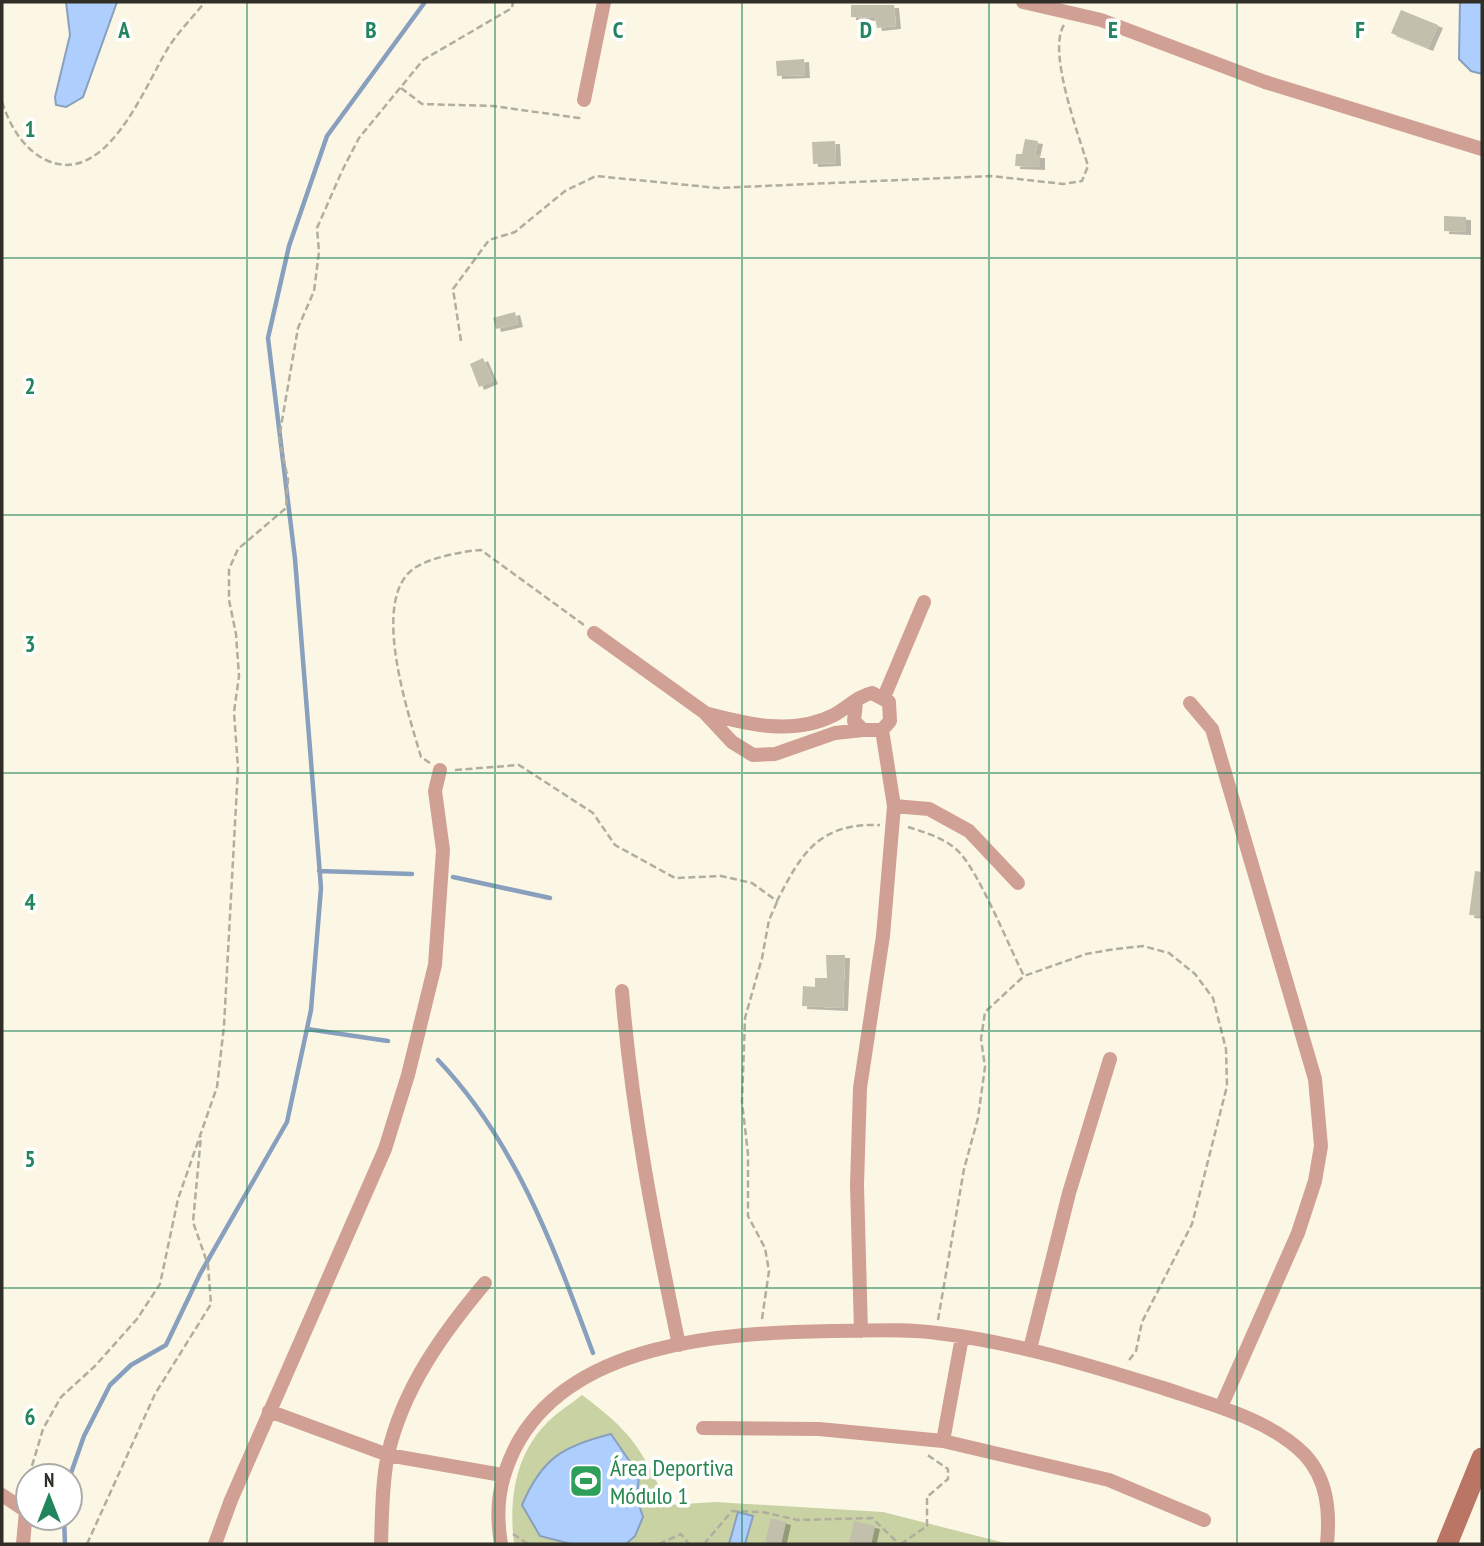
<svg xmlns="http://www.w3.org/2000/svg" width="1484" height="1546" font-family="'PT Sans Narrow',sans-serif">
<style>
.green{fill:#c9d2a3}
.water{fill:#aecffe;stroke:#889fbe;stroke-width:2}
.lines{fill:none;stroke-linecap:round;stroke-linejoin:round}
.stream{stroke:#889fbe;stroke-width:4.5}
.building{fill:#c2bfac;filter:url(#shadow)}
.path{stroke:#b1ae9f;stroke-width:2.5;stroke-dasharray:7 3.5;stroke-linecap:butt}
.street{stroke:#d1a094;stroke-width:14}
.secondary{stroke:#ba7564;stroke-width:21}
.grid{fill:none;stroke:#23855e;stroke-width:2;stroke-opacity:0.55}
.labels{text-anchor:middle;dominant-baseline:central;stroke-width:7;stroke-linejoin:round;paint-order:stroke}
.leisure-label{font-size:24px;fill:#27864d;stroke:#fff;text-anchor:start}
.grid-label{font-size:23px;text-anchor:middle;font-weight:bold;fill:#23855e;stroke:#fff;stroke-width:7;stroke-linejoin:round;paint-order:stroke}
</style>
<defs>
<filter id="shadow"><feDropShadow dx="5" dy="3" stdDeviation="0" flood-color="#0004"/></filter>
</defs>
<rect width="100%" height="100%" fill="#fbf7e4"/>
<!-- green -->
<path class="green" d="M 582,1395 C 633,1433 641,1448 668,1505 L 715,1502 L 883,1512 L 1009,1544 L 514,1544 C 509,1503 514,1458 544,1426 C 554,1414 570,1405 582,1395 Z"/>
<!-- water -->
<path class="water" d="M 66,2 L 117,2 L 83,97 L 66,107 L 56,105 L 55,97 L 70,35 Z
M 1460,2 L 1482,2 L 1482,74 L 1471,71 L 1459,59 Z
M 611,1434 L 639,1475 L 637,1499 L 643,1517 L 635,1536 L 626,1544 L 571,1544 L 540,1536 L 522,1505 C 542,1458 563,1446 611,1434 Z
M 738,1512 L 753,1516 L 745,1544 L 729,1544 Z"/>
<g class="lines">
<!-- stream -->
<path class="stream" d="M 319,871 L 412,874
M 453,877 L 550,898
M 307,1029 L 388,1041
M 438,1060 C 516,1142 554,1248 593,1353
M 70,1476 L 84,1436 L 110,1385 L 131,1365 L 166,1345 L 200,1274 L 287,1122 L 311,1010 L 321,888 L 295,559 L 268,338 L 289,246 L 327,136 L 425,2
M 64,1518 L 65,1544"/>
</g>
<!-- building -->
<path class="building" d="M 851,5 L 894,5 L 896,26 L 877,28 L 875,18 L 851,17 Z
M 1401,10 L 1438,25 L 1428,48 L 1391,33 Z
M 804,59 L 805,75 L 777,76 L 776,61 Z
M 1025,139 L 1038,141 L 1035,155 L 1040,155 L 1040,167 L 1015,166 L 1016,154 L 1022,154 Z
M 835,141 L 836,163 L 813,164 L 812,142 Z
M 1444,216 L 1466,217 L 1466,232 L 1444,231 Z
M 515,312 L 518,324 L 496,329 L 493,318 Z
M 483,358 L 493,381 L 479,387 L 470,364 Z
M 1475,871 L 1482,872 L 1481,916 L 1469,915 Z
M 826,955 L 845,955 L 843,1008 L 802,1006 L 803,986 L 815,987 L 815,978 L 827,978 Z
M 771,1518 L 786,1522 L 781,1544 L 765,1543 Z
M 854,1521 L 875,1526 L 871,1544 L 849,1544 Z"/>
<g class="lines">
<!-- path -->
<path class="path" d="M 401,88 L 422,104 L 493,106 L 579,118 L 580,113
M 2,102 C 10,126 23,149 46,160 C 106,188 144,88 168,48 C 178,32 193,17 205,2
M 461,341 L 453,289 L 489,240 L 515,232 L 565,191 L 596,176 L 718,188 L 991,176 L 1063,184 L 1082,181 L 1088,166 C 1079,136 1047,51 1064,25
M 430,763 L 421,757 C 409,715 370,602 413,569 C 428,558 463,551 481,550 L 584,625
M 455,770 L 519,765 L 593,813 L 615,845 L 675,878 L 721,876 L 752,883 L 777,901 C 802,852 819,823 880,825
M 908,827 C 924,832 944,838 957,850 C 978,869 1009,947 1024,976 L 1086,954 L 1115,949 L 1143,946 L 1169,953 L 1195,974 L 1213,998 L 1226,1049 L 1227,1086 L 1192,1224 L 1142,1322 L 1136,1351 L 1127,1363
M 762,1319 L 769,1271 L 765,1248 L 748,1216 L 748,1154 L 742,1102 L 745,1018 L 762,958 L 769,920 L 777,902
M 938,1320 L 964,1169 L 978,1118 L 985,1067 L 981,1039 L 985,1012 L 1024,976
M 29,1476 L 43,1429 L 61,1397 L 95,1366 L 137,1319 L 160,1284 L 178,1199 L 217,1087 L 224,1026 L 238,768 L 234,712 L 239,676 L 236,634 L 229,600 L 229,569 L 238,549 L 286,508 L 288,479 L 279,438 L 298,328 L 314,291 L 319,252 L 317,228 L 342,171 L 359,138 L 423,60 L 512,8 L 513,2
M 26,1496 L 28,1478
M 513,1534 L 528,1544
M 87,1544 L 155,1394 L 211,1304 L 208,1265 L 193,1222 L 201,1136
M 659,1544 L 681,1534 L 689,1544
M 704,1544 L 732,1511 L 762,1512 L 798,1520 L 872,1518 L 899,1544
M 901,1544 L 927,1526 L 927,1497 L 948,1479 L 948,1469 L 926,1454"/>
<!-- street -->
<path class="street" d="M 1023,2 L 1101,20 L 1265,82 L 1482,149
M 584,100 L 604,2
M 594,633 L 704,712 L 732,742 L 753,755 L 775,754 L 835,733 L 863,730
M 884,697 L 924,602
M 1190,703 L 1212,729 L 1265,909 L 1315,1079 L 1321,1146 L 1315,1181 L 1298,1233 L 1221,1407
M 705,713 C 746,724 793,736 834,715 C 847,708 858,696 872,693 L 889,702 L 890,721 L 882,730 L 863,730 L 854,721 L 856,702
M 894,806 L 929,809 L 969,831 L 1018,883
M 622,991 C 632,1113 654,1226 679,1345
M 861,1331 L 857,1185 L 860,1088 L 883,936 L 894,806 L 882,730
M 1030,1349 L 1069,1193 L 1110,1059
M 269,1411 L 388,1455 L 502,1475
M 703,1428 L 819,1429 L 943,1441 L 1109,1480 L 1204,1520
M 943,1441 L 962,1337
M 2,1495 L 26,1511 L 23,1544
M 215,1544 L 231,1500 L 385,1149 L 408,1075 L 435,965 L 443,850 L 435,791 L 440,770
M 381,1544 C 382,1515 382,1482 388,1454 C 403,1388 443,1333 485,1283
M 501,1544 C 495,1508 499,1481 515,1448 C 570,1341 725,1333 831,1331 C 866,1331 903,1328 937,1333 C 1014,1342 1089,1365 1163,1388 C 1210,1404 1270,1419 1305,1455 C 1328,1480 1330,1513 1327,1544"/>
<!-- secondary -->
<path class="secondary" d="M 1447,1544 L 1482,1458"/>
</g>
<!-- grid -->
<path class="grid" d="M 247,2 L 247,1544M 495,2 L 495,1544M 742,2 L 742,1544M 989,2 L 989,1544M 1237,2 L 1237,1544M 2,258 L 1482,258M 2,515 L 1482,515M 2,773 L 1482,773M 2,1031 L 1482,1031M 2,1288 L 1482,1288"/>
<!-- icons -->
<defs>
<symbol id="stadium-square" viewBox="-11 -11 22 22"><rect x="-9" y="-9" width="18" height="18" rx="4" fill="#2e9e5b" stroke="#fff"/><path d="M0-5a6.5 5 0 1 0 0 10a6.5 5 0 1 0 0-10ZM-3.5-1.8h7v3.6h-7Z" fill="#fff"/></symbol>
</defs>
<g fill-rule="evenodd">
<use href="#stadium-square" x="567" y="1462" width="38" height="38"/>
</g>
<g class="labels">
<!-- leisure labels -->
<g class="leisure-label">
<text x="610" y="1467">Área Deportiva<tspan x="610" dy="28">Módulo 1</tspan></text>
</g>
</g>
<g class="grid-label">
<text x="124" y="38">A</text>
<text x="371" y="38">B</text>
<text x="618" y="38">C</text>
<text x="866" y="38">D</text>
<text x="1113" y="38">E</text>
<text x="1360" y="38">F</text>
<text x="30" y="137">1</text>
<text x="30" y="394">2</text>
<text x="30" y="652">3</text>
<text x="30" y="910">4</text>
<text x="30" y="1167">5</text>
<text x="30" y="1425">6</text>
</g>
<!-- border -->
<rect width="1484" height="1546" fill="none" stroke="#302e27" stroke-width="7"/>
<!-- north arrow -->
<g transform="translate(49 1497)"><circle r="33" fill="#ffffff" stroke="#acaba9" stroke-width="2"/>
<path d="M0-5L12 26L0 18L-12 26Z" fill="#23855e"/>
<text y="-10" font-size="19" font-weight="bold" text-anchor="middle" fill="#302e27">N</text>
</g>
</svg>
